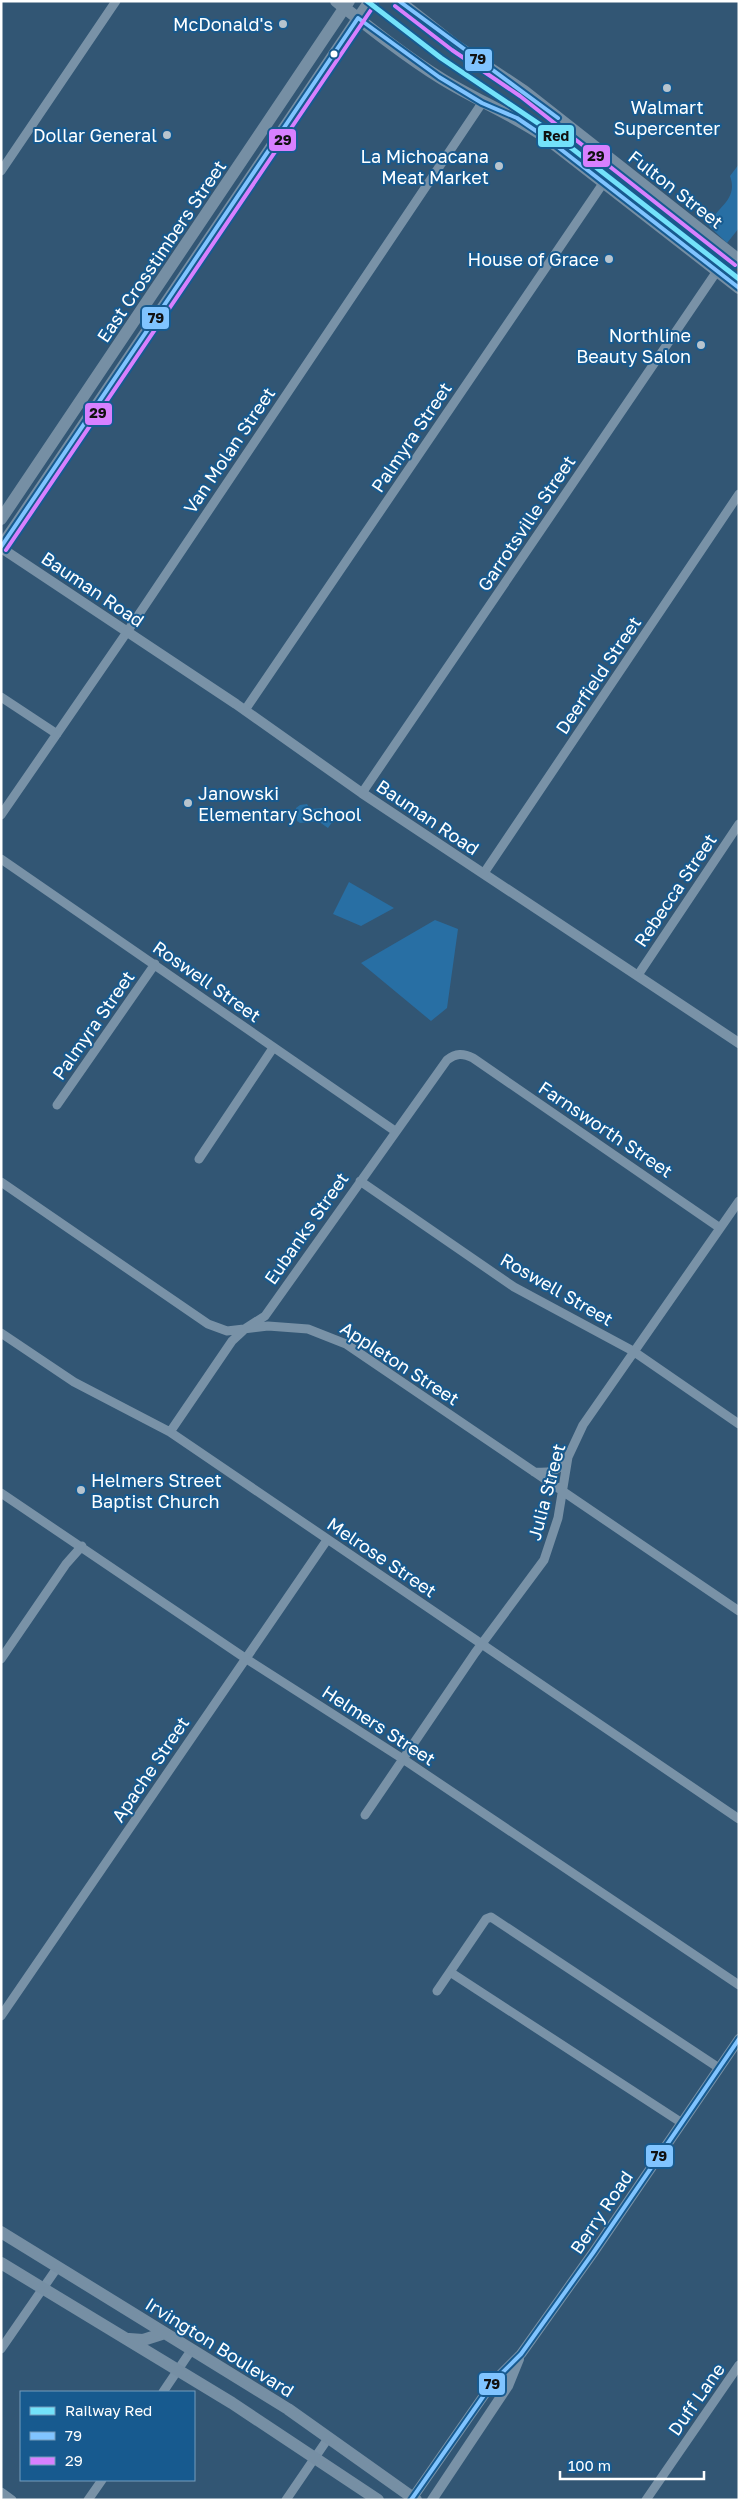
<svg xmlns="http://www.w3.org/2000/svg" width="740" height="2501" font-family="'Golos Text',sans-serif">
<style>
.green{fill:#286fa4}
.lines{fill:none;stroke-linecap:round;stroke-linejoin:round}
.minor{stroke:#7992a7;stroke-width:9}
.tertiary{stroke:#7992a7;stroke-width:10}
.secondary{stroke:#768fa4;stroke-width:12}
.bus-1-casing{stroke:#175a8f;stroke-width:8}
.bus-2-casing{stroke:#175a8f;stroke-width:8}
.bus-1{stroke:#80c4ff;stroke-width:4}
.bus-2{stroke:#d880ff;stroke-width:4}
.rail-1-casing{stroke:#175a8f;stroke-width:9}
.rail-1{stroke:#73e2fa;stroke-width:5}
.poi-dot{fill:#b7c4ce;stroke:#175a8f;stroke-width:2}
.bus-dot{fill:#fff;stroke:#175a8f;stroke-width:2}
.labels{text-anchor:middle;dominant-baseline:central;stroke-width:4;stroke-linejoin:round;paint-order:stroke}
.poi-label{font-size:18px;fill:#fff;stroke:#175a8f;text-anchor:end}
.street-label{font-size:18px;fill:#fff;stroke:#175a8f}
.line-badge{stroke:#175a8f;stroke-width:2}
.pale-badge-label{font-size:14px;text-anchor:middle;font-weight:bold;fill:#111}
</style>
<rect width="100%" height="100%" fill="#325674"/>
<!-- green -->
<path class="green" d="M 739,164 L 739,228 L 727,243 L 709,226 C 715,207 739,201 730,176 Z
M 307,804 L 310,809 L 325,808 L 337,815 L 328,828 L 318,821 L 300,823 L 297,821 L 296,808 L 300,805 Z
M 349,882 L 394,908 L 361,926 L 333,914 Z
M 435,920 L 458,929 L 447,1008 L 431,1021 L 361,963 Z"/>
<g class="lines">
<!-- minor -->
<path class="minor" d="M 1,171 L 116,1
M 1,697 L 57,734
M 245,710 L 604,182
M 362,793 L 717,271
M 1,815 L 127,632 L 482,103
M 1,859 L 395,1131
M 484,873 L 739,494
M 638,975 L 739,824
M 57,1105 L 155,964
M 199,1159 L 273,1048
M 360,1181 L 514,1287 L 633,1351 L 739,1424
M 1,1182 L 208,1324 L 227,1331 L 268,1326 L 308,1329 L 346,1344 L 739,1611
M 1,1333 L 74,1382 L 170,1432 L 739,1819
M 170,1432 L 232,1341 L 246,1328 L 265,1316 L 447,1060 C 456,1053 463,1053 473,1058 L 720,1228
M 534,1472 C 549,1473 558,1472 566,1460
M 1,1493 L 245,1658 L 403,1759 L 739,1985
M 1,1659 L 66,1564 L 82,1546
M 365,1815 L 475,1653 L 544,1560 L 558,1518 L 568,1457 L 583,1425 L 739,1201
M 450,1972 L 682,2123
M 437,1991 L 486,1919 L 491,1917 L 719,2068
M 1,2016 L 327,1540
M 1,2349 L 57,2268
M 163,2392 L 192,2349
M 1,2492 L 12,2500
M 88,2500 L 102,2480
M 286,2500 L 329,2437
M 646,2500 L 739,2365"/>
<!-- tertiary -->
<path class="tertiary" d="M 1,548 L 236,704 L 362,793 L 739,1043
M 411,2500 L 494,2381 L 521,2354 L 593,2253 L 739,2039
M 432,2500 L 508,2386 L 519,2359"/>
<!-- secondary -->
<path class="secondary" d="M 336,1 C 370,28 405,56 442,79 C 476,100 512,114 545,137 L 739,288
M 399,1 L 455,45 L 524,91 L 739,260
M 1,519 L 349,1
M 1,547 L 370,1
M 1,2232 L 288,2409 L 416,2500
M 1,2263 L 232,2403 L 378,2500
M 129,2339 L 143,2340 L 165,2333"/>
<defs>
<path id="bus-1" d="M 399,1 L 558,118
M 1,547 L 358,18 L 439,77 L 482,103 L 517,118 L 545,137 L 739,288
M 411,2500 L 494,2381 L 521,2354 L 593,2253 L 739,2039"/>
<path id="bus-2" d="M 395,6 L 452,50 L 520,96 L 735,265
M 6,550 L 375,4"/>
</defs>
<!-- bus-1 casing -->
<use href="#bus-1" class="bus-1-casing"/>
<!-- bus-2 casing -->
<use href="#bus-2" class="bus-2-casing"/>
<!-- bus-1 -->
<use href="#bus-1" class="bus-1"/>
<!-- bus-2 -->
<use href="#bus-2" class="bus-2"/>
<defs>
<path id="rail-1" d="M 367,1 L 441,58 L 551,132 L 739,279"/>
</defs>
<!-- rail-1 casing -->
<use href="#rail-1" class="rail-1-casing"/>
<!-- rail-1 -->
<use href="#rail-1" class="rail-1"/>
</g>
<!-- markers -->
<g class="poi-dot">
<circle cx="283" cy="24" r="5"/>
<circle cx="667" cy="88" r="5"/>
<circle cx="167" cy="135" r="5"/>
<circle cx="499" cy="166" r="5"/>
<circle cx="609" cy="259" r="5"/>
<circle cx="701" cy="345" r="5"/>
<circle cx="188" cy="803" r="5"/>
<circle cx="81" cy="1490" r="5"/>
</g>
<circle class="bus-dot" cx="334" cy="54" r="4.5"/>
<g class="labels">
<!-- poi labels -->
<g class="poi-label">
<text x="273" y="24">McDonald's</text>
<text x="667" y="107" text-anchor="middle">Walmart<tspan x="667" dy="21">Supercenter</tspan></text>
<text x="157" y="135">Dollar General</text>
<text x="489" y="156">La Michoacana<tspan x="489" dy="21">Meat Market</tspan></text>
<text x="599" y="259">House of Grace</text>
<text x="691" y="335">Northline<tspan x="691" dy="21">Beauty Salon</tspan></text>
<text x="198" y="793" text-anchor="start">Janowski<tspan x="198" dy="21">Elementary School</tspan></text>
<text x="91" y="1480" text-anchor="start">Helmers Street<tspan x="91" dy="21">Baptist Church</tspan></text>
</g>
<!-- street labels -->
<g class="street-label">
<text transform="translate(676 189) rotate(38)">Fulton Street</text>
<text transform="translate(161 251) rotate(-56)">East Crosstimbers Street</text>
<text transform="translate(411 437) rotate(-56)">Palmyra Street</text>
<text transform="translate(229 450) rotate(-56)">Van Molan Street</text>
<text transform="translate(526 523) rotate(-56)">Garrotsville Street</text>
<text transform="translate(93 589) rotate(34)">Bauman Road</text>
<text transform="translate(598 675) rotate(-56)">Deerfield Street</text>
<text transform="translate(428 817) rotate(34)">Bauman Road</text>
<text transform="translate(675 890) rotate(-56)">Rebecca Street</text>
<text transform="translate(207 981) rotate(35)">Roswell Street</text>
<text transform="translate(93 1025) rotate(-55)">Palmyra Street</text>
<text transform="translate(606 1129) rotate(34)">Farnsworth Street</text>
<text transform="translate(306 1228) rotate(-55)">Eubanks Street</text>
<text transform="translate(557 1289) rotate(30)">Roswell Street</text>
<text transform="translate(400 1363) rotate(33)">Appleton Street</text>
<text transform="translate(546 1492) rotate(-75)">Julia Street</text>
<text transform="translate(382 1557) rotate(34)">Melrose Street</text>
<text transform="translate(379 1725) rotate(33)">Helmers Street</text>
<text transform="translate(150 1769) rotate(-56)">Apache Street</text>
<text transform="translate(601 2212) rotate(-56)">Berry Road</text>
<text transform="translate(220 2347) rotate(32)">Irvington Boulevard</text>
<text transform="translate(696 2399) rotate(-55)">Duff Lane</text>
</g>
</g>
<g class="line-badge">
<rect x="464" y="48" width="29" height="24" rx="5" fill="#80c4ff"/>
<rect x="537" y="124" width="38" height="24" rx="5" fill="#73e2fa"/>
<rect x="268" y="128" width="29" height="24" rx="5" fill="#d880ff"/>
<rect x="582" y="144" width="29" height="24" rx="5" fill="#d880ff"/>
<rect x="141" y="306" width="29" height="24" rx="5" fill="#80c4ff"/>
<rect x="84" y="402" width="29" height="24" rx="5" fill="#d880ff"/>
<rect x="645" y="2144" width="29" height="24" rx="5" fill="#80c4ff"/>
<rect x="478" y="2372" width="28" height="24" rx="5" fill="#80c4ff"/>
</g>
<g class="pale-badge-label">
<text x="478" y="64">79</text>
<text x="556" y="141">Red</text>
<text x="283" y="145">29</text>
<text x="596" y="161">29</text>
<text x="156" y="323">79</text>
<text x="98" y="418">29</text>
<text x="659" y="2161">79</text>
<text x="492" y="2389">79</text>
</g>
<!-- border -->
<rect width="740" height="2501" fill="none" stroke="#ffffff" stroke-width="5"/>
<!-- legend -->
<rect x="20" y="2391" width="175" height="90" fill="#175a8f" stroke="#749cbc"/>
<rect x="30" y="2407" width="25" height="8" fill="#73e2fa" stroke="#749cbc"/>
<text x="65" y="2416" font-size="15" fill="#ffffff">Railway Red</text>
<rect x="30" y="2432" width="25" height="8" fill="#80c4ff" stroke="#749cbc"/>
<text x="65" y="2441" font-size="15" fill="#ffffff">79</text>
<rect x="30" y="2457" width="25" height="8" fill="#d880ff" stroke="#749cbc"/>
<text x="65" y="2466" font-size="15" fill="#ffffff">29</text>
<!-- scale -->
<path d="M560 2471v8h144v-8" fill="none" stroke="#ffffff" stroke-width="2.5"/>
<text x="568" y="2471" font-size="15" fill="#ffffff" stroke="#175a8f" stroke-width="4" paint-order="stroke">100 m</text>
</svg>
